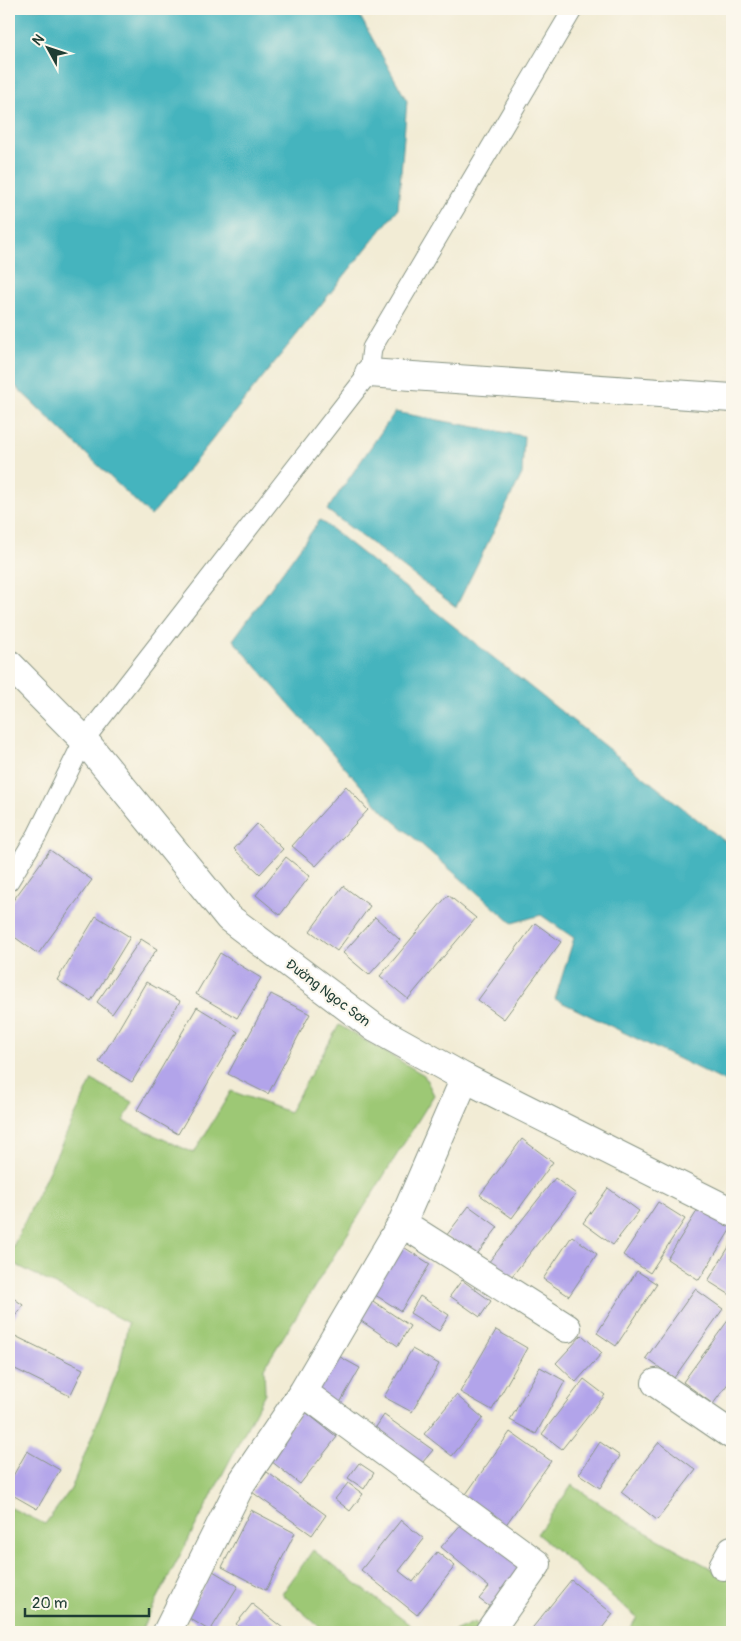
<svg xmlns="http://www.w3.org/2000/svg" width="741" height="1641" font-family="Pangolin,sans-serif">
<style>
.green{fill:#9dc875;stroke:#5e8254}
.water{fill:#45b4be;stroke:#327879}
.building{fill:#b2a4ea}
.lines{fill:none;stroke-linecap:round;stroke-linejoin:round}
.service-casing{stroke:#889484;stroke-width:21}
.minor-casing{stroke:#889484;stroke-width:30}
.secondary-casing{stroke:#889484;stroke-width:30}
.service{stroke:#fff;stroke-width:19}
.minor{stroke:#fff;stroke-width:28}
.secondary{stroke:#fff;stroke-width:28}
.labels{text-anchor:middle;dominant-baseline:central;stroke-width:4.5;stroke-linejoin:round;paint-order:stroke}
.street-label{font-size:14px;fill:#1f3d34;stroke:#fbf7ec}
</style>
<rect width="100%" height="100%" fill="#fbf7ec"/>
<filter id="ink" filterUnits="userSpaceOnUse"><feTurbulence type="fractalNoise" baseFrequency=".02" numOctaves="2"/><feDisplacementMap in="SourceGraphic" scale="10" xChannelSelector="R" yChannelSelector="G"/><feConvolveMatrix kernelMatrix="1 2 1 2 8 2 1 2 1" color-interpolation-filters="sRGB"/></filter>
<filter id="wash" filterUnits="userSpaceOnUse"><feTurbulence type="fractalNoise" baseFrequency=".0096" numOctaves="4" result="noise"/><feDisplacementMap in="SourceGraphic" scale="20" xChannelSelector="R" yChannelSelector="G"/><feGaussianBlur stdDeviation="1.12" result="paint"/><feColorMatrix in="noise" values="0 0 0 0 0 0 0 0 0 0 0 0 0 0 0 0 0 1.4 0 .05"/><feComposite in="paint" operator="in"/></filter>
<g filter="url(#wash)">
<rect width="100%" height="100%" fill="#f2ecd5"/>
<!-- green -->
<path class="green" d="M 339,1025 L 424,1075 L 434,1095 L 264,1368 L 265,1393 L 140,1632 L 9,1632 L 9,1507 L 45,1524 L 71,1489 L 120,1365 L 128,1323 L 9,1261 L 9,1255 L 92,1080 L 133,1102 L 123,1121 L 194,1153 L 231,1091 L 289,1112 Z
M 572,1485 L 624,1520 L 732,1580 L 732,1632 L 628,1632 L 637,1617 L 537,1534 Z
M 313,1550 L 419,1632 L 325,1632 L 282,1594 Z
M 475,1622 L 485,1632 L 452,1632 Z"/>
<!-- water -->
<path class="water" d="M 9,9 L 356,9 L 407,101 L 398,209 L 151,516 L 9,380 Z
M 395,412 L 524,436 L 522,474 L 456,607 L 327,510 Z
M 320,520 L 732,847 L 732,1085 L 555,999 L 574,938 L 541,915 L 512,923 L 384,812 L 233,640 Z"/>
<g id="blocks">
<!-- building -->
<path class="building" d="M 346,786 L 368,810 L 316,866 L 292,846 Z
M 257,824 L 283,849 L 260,874 L 234,849 Z
M 50,850 L 92,880 L 38,954 L 9,933 L 9,906 Z
M 286,857 L 310,876 L 280,915 L 256,895 Z
M 343,886 L 370,906 L 337,951 L 310,931 Z
M 448,895 L 476,918 L 408,999 L 380,976 Z
M 96,916 L 130,937 L 91,1001 L 57,980 Z
M 375,917 L 400,940 L 369,975 L 343,953 Z
M 535,923 L 561,942 L 504,1019 L 478,1000 Z
M 141,939 L 157,949 L 112,1014 L 97,1002 Z
M 220,953 L 261,978 L 237,1018 L 196,994 Z
M 146,982 L 180,1001 L 132,1082 L 99,1062 Z
M 271,994 L 310,1014 L 268,1094 L 228,1074 Z
M 197,1007 L 238,1032 L 178,1134 L 137,1110 Z
M 522,1139 L 553,1162 L 512,1218 L 480,1195 Z
M 555,1178 L 576,1194 L 509,1280 L 488,1263 Z
M 608,1188 L 639,1211 L 613,1245 L 583,1223 Z
M 658,1202 L 685,1219 L 650,1273 L 623,1255 Z
M 469,1206 L 498,1227 L 475,1257 L 446,1236 Z
M 699,1208 L 732,1227 L 699,1280 L 667,1259 Z
M 572,1236 L 597,1254 L 569,1296 L 543,1279 Z
M 732,1242 L 732,1296 L 708,1281 Z
M 402,1246 L 430,1264 L 401,1311 L 372,1293 Z
M 637,1271 L 657,1284 L 616,1346 L 597,1333 Z
M 462,1280 L 491,1301 L 480,1317 L 450,1296 Z
M 695,1289 L 723,1309 L 674,1378 L 646,1358 Z
M 9,1295 L 23,1305 L 9,1325 Z
M 364,1295 L 410,1326 L 398,1346 L 351,1314 Z
M 420,1296 L 449,1315 L 439,1331 L 410,1313 Z
M 732,1315 L 732,1378 L 713,1404 L 683,1382 Z
M 496,1330 L 527,1348 L 492,1410 L 460,1392 Z
M 11,1334 L 83,1369 L 70,1396 L 9,1366 L 9,1339 Z
M 582,1335 L 602,1353 L 576,1382 L 556,1363 Z
M 412,1349 L 439,1364 L 412,1412 L 384,1397 Z
M 331,1352 L 360,1368 L 337,1408 L 309,1392 Z
M 540,1367 L 565,1381 L 536,1434 L 510,1420 Z
M 584,1379 L 605,1395 L 562,1449 L 542,1434 Z
M 456,1395 L 483,1418 L 452,1456 L 424,1434 Z
M 303,1410 L 337,1437 L 300,1484 L 266,1457 Z
M 384,1415 L 433,1450 L 417,1469 L 370,1436 Z
M 510,1432 L 551,1461 L 505,1526 L 464,1497 Z
M 600,1442 L 620,1456 L 600,1488 L 579,1474 Z
M 659,1442 L 696,1470 L 657,1520 L 621,1492 Z
M 27,1451 L 60,1470 L 37,1509 L 9,1493 L 9,1483 Z
M 359,1463 L 374,1473 L 364,1489 L 348,1478 Z
M 267,1472 L 326,1515 L 312,1535 L 252,1492 Z
M 348,1483 L 363,1494 L 350,1511 L 335,1499 Z
M 251,1510 L 295,1533 L 266,1590 L 222,1567 Z
M 401,1520 L 424,1539 L 399,1571 L 413,1582 L 437,1552 L 455,1566 L 417,1615 L 361,1570 Z
M 465,1520 L 527,1571 L 494,1610 L 479,1599 L 489,1587 L 441,1547 Z
M 213,1571 L 238,1586 L 210,1631 L 186,1616 Z
M 571,1580 L 613,1614 L 599,1632 L 589,1632 L 584,1628 L 580,1632 L 529,1632 Z
M 252,1604 L 288,1632 L 246,1632 L 236,1624 Z
M 231,1627 L 238,1632 L 227,1632 Z"/>
</g>
</g>
<g filter="url(#ink)">
<use href="#blocks" fill-opacity="0" stroke="#889484" stroke-width="1"/>
<g class="lines">
<defs>
<path id="service" d="M 9,881 L 37,835 L 84,740 L 369,373 L 372,348 L 573,9"/>
<path id="minor" d="M 369,373 L 732,398
M 402,1223 L 567,1328
M 656,1383 L 732,1435
M 303,1392 L 537,1564 L 489,1632
M 723,1566 L 732,1550
M 167,1632 L 242,1482 L 303,1392 L 402,1223 L 465,1078"/>
<path id="secondary" d="M 9,664 L 84,740 L 229,918 L 375,1028 L 465,1078 L 732,1212"/>
</defs>
<!-- service casing -->
<use href="#service" class="service-casing"/>
<!-- minor casing -->
<use href="#minor" class="minor-casing"/>
<!-- secondary casing -->
<use href="#secondary" class="secondary-casing"/>
<!-- service -->
<use href="#service" class="service"/>
<!-- minor -->
<use href="#minor" class="minor"/>
<!-- secondary -->
<use href="#secondary" class="secondary"/>
</g>
</g>
<g class="labels">
<!-- street labels -->
<g class="street-label">
<text transform="translate(328 993) rotate(37)">Đường Ngọc Sơn</text>
</g>
</g>
<!-- margin -->
<rect width="741" height="1641" fill="none" stroke="#fbf7ec" stroke-width="30"/>
<!-- north arrow -->
<g transform="translate(48 48) rotate(310)" stroke="#fbf7ec" stroke-width="4" paint-order="stroke">
<path d="M0-4L9 19L0 12L-9 19Z" fill="#1f3d34"/>
<text y="-8" font-size="14" font-weight="bold" text-anchor="middle" fill="#1f3d34">N</text>
</g>
<!-- scale -->
<path d="M25 1608v8h124v-8" fill="none" stroke="#1f3d34" stroke-width="2.5"/>
<text x="32" y="1608" font-size="15" fill="#1f3d34" stroke="#fbf7ec" stroke-width="4" paint-order="stroke">20 m</text>
</svg>
